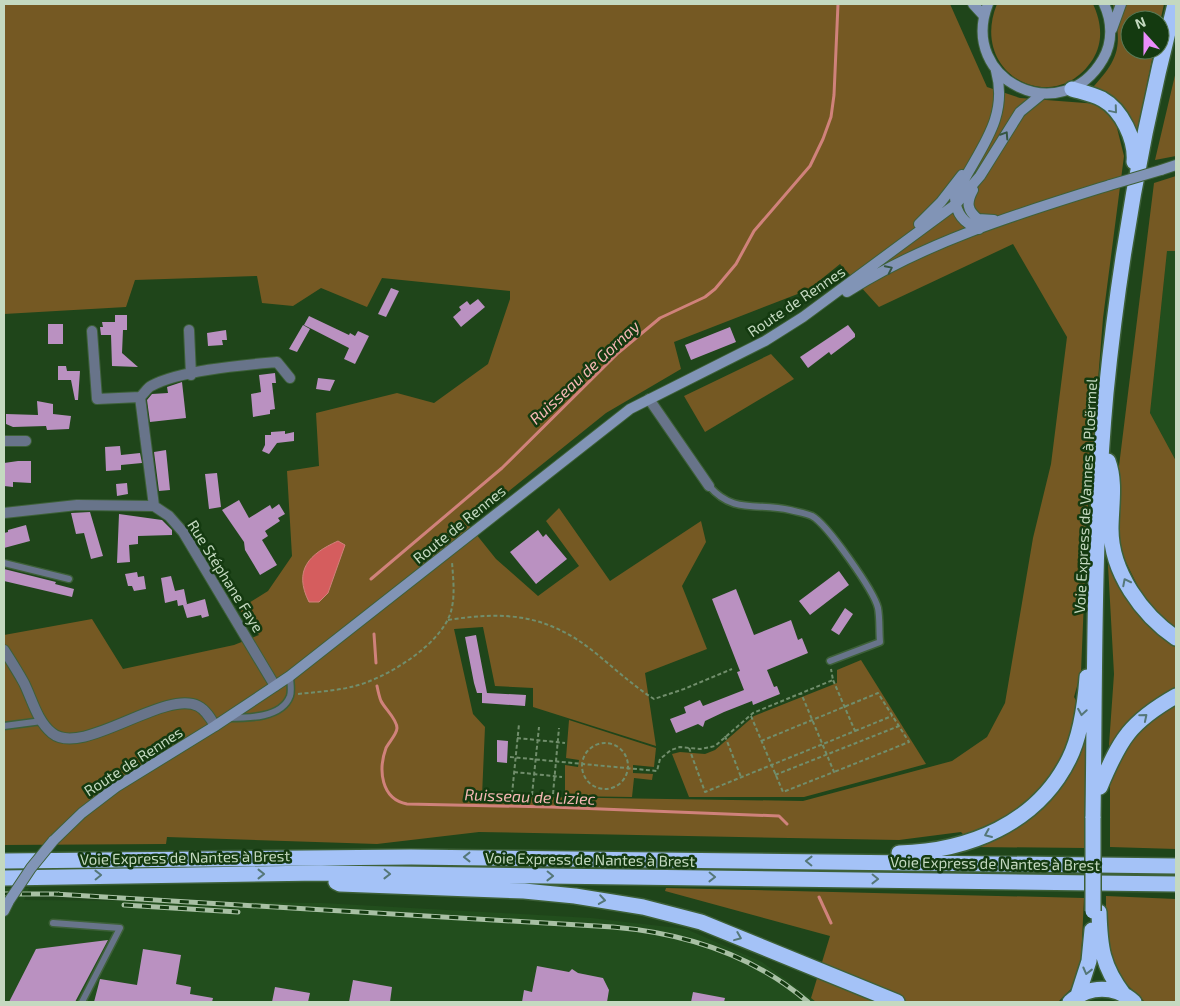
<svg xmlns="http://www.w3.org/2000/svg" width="1180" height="1006" font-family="'Exo 2',sans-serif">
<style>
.built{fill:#224e1d}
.green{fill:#755923;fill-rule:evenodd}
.water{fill:#d55d5e;stroke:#d0827b}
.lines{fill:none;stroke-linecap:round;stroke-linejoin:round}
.stream{stroke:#d0827b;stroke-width:3}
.building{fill:#ba91c1}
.lane-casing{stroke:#3d6038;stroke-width:9}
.street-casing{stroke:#3d6038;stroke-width:12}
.secondary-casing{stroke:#3d6038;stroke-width:12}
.highway-casing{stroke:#3d6038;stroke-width:18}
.path{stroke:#718e6c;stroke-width:2;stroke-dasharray:4 2.5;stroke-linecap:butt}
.lane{stroke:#68748a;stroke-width:6}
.street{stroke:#68748a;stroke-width:10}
.secondary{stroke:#8194b6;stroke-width:10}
.highway{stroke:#a4c2f7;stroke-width:15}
.rail-casing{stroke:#a8c0a4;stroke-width:5}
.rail{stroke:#143a10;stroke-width:3;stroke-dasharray:9;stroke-linecap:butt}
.secondary-bridge-casing{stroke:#3d6038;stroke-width:12;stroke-linecap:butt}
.highway-bridge-casing{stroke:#3d6038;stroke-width:18;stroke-linecap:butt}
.secondary-bridge{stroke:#8194b6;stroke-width:10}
.highway-bridge{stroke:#a4c2f7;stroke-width:15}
.oneway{stroke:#557778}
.oneway2{stroke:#355542}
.labels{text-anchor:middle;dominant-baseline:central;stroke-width:5;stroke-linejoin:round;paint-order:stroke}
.street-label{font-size:15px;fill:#c4d9c0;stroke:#143a10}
.water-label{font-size:16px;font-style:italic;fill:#f7b9b6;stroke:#143a10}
</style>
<rect width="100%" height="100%" fill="#1f451a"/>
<!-- built -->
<path class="built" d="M 1167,251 L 1176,251 L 1176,461 L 1150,413 Z
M 4,888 L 29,888 L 24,900 L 322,903 L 591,918 L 686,929 L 762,962 L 816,1002 L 4,1002 Z"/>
<!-- green -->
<path class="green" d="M 4,4 L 950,4 L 987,87 L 1020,98 L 1098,104 L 1094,86 C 1122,56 1121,43 1113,4 L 1164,4 L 1160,22 L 1160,20 L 1130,20 L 1130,50 L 1154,50 L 1138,129 L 1117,128 L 1124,156 L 1103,318 L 1088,504 L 1081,672 L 1074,697 L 1089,723 L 1085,848 L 975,847 L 961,832 L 899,840 L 479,832 L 377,844 L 167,837 L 166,844 L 4,845 L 4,635 L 92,619 L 123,669 L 234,645 L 259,635 L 239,609 L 268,591 L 292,556 L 287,471 L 319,466 L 316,413 L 397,393 L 434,403 L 488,364 L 510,299 L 510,291 L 382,278 L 367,307 L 321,288 L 293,306 L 262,303 L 257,276 L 135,280 L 126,307 L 4,314 ZM 1013,244 L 1067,337 L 1051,464 L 1033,538 L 1005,703 L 987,737 L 952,761 L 803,801 L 482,796 L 485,727 L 473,714 L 454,629 L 483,627 L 495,686 L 533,688 L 533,707 L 656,746 L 645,673 L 707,649 L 682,586 L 706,542 L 701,521 L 610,581 L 559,508 L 546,521 L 579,566 L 538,596 L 496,559 L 468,524 L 606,413 L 681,369 L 674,342 L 808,290 L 840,264 L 879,307 Z
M 997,4 L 1093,4 C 1101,21 1104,41 1093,59 C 1055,119 968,75 997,4 Z
M 1176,71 L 1176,156 L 1155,160 Z
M 1176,176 L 1176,251 L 1167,251 L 1150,413 L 1176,461 L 1176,630 L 1146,603 L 1120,550 L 1117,526 L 1119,466 L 1154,183 Z
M 771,354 L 794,379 L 705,432 L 684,396 Z
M 1111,564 L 1128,599 L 1151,627 L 1176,645 L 1176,849 L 1110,847 L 1110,781 L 1119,759 L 1109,745 L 1114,674 L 1108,565 Z
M 861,660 L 926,764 L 804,797 L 689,797 L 672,754 L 680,752 L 705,754 L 715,750 L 754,716 L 837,683 L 837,670 Z
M 569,720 L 656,748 L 654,767 L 633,765 L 633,773 L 653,774 L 652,780 L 634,778 L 632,797 L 565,796 L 565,765 L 578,767 L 579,760 L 566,758 Z
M 666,888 L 1084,898 L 1081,962 L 1075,985 L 1058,1002 L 816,1002 L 811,998 L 830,936 L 665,891 Z
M 1106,896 L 1176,899 L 1176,1002 L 1145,1002 L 1117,975 L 1106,942 Z"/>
<!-- water -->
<path class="water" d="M 338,541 L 345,545 L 328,593 L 319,602 L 309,602 C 293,570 309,554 338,541 Z"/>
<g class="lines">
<!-- stream -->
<path class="stream" d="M 371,579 L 502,468 L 618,353 L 660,318 L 705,297 L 715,289 L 736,264 L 754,231 L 810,166 L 823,139 L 831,117 L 834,95 L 838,4
M 374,634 L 376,663
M 377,686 C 378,691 379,696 381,701 C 385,709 397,719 397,728 C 397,734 389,742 386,748 C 378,770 381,799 407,804 L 551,807 L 779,816 L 787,824
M 819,897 L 831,923"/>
</g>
<!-- building -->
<path class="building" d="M 391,288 L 399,291 L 386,317 L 378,314 Z
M 478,299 L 485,307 L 461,327 L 453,317 L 461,310 L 459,307 L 467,301 L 470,305 Z
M 115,315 L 127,315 L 127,330 L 123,330 L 122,353 L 138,367 L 112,366 L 111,335 L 101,335 L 100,327 L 103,327 L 102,322 L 115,322 Z
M 309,316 L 349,335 L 350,333 L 355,336 L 358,331 L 369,336 L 355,364 L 344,359 L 349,348 L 304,325 Z
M 48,324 L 63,324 L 63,344 L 48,344 Z
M 303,325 L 310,329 L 297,352 L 289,349 Z
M 848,325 L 855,334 L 855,337 L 831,355 L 829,352 L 808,368 L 800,357 Z
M 730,327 L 736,342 L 691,360 L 685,345 Z
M 226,330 L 227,340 L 222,340 L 223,345 L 208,346 L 207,333 Z
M 58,366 L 66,366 L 67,371 L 80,371 L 78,400 L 75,400 L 71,380 L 58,380 Z
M 275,373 L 276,383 L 272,383 L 275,409 L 270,410 L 270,414 L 253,417 L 251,394 L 261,392 L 259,375 Z
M 318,378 L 335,380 L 330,391 L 316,389 Z
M 182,382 L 186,418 L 150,422 L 147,400 L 152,394 L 168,393 L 167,387 Z
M 37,401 L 53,404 L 53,414 L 71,416 L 69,429 L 47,430 L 46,426 L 13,427 L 6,424 L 6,414 L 38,415 Z
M 285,431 L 285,434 L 294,432 L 294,441 L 277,443 L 269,454 L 262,451 L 265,445 L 265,435 L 271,435 L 271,432 Z
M 120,446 L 121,455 L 140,453 L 142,463 L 121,465 L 121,470 L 106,471 L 105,447 Z
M 166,450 L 170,490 L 159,491 L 154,452 Z
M 18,461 L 31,461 L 31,483 L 13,482 L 13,487 L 4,486 L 4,463 Z
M 217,473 L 221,507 L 209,509 L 205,474 Z
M 127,483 L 128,494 L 117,496 L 116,484 Z
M 239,500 L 249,518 L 270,505 L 272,509 L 279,504 L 285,514 L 278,518 L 280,521 L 265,531 L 268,536 L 262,540 L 277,565 L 260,575 L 245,550 L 244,542 L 222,510 Z
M 90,512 L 103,556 L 91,559 L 84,533 L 76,534 L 71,513 Z
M 119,514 L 162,520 L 172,530 L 172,535 L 138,536 L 138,544 L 129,545 L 130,562 L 117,563 Z
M 26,525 L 30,541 L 4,548 L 4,533 L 8,532 L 8,530 Z
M 538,530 L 543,537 L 546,534 L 567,559 L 536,584 L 510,552 Z
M 4,569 L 56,582 L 55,584 L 74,589 L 72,597 L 4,581 Z
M 839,571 L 849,585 L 810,615 L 799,601 Z
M 137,572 L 138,577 L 144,576 L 146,589 L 134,591 L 132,586 L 128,586 L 125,574 Z
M 171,576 L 175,591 L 184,589 L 187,604 L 184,605 L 205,599 L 209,616 L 202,618 L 201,615 L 187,618 L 183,605 L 178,606 L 177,600 L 165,603 L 161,578 Z
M 736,589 L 754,635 L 791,620 L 798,640 L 802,638 L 808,653 L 767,670 L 774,687 L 777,686 L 780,694 L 753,705 L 752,701 L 724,712 L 705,721 L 703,727 L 698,724 L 676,733 L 670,719 L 686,713 L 684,707 L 700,700 L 703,706 L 744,690 L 737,672 L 740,671 L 712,599 Z
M 845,608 L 853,614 L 839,635 L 831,630 Z
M 476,635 L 487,693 L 526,695 L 525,706 L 482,703 L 482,693 L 477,693 L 474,683 L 465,637 Z
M 497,740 L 508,741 L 507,763 L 497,762 Z
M 108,940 L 75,1002 L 9,1002 L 36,949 Z
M 143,949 L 181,955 L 176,984 L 191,987 L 190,994 L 213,998 L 212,1002 L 94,1002 L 100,979 L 137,985 Z
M 537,966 L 569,972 L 572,969 L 578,973 L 603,978 L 609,990 L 607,1002 L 522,1002 L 524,990 L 532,992 Z
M 353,980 L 392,987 L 390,1002 L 349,1002 Z
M 275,987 L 310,993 L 308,1002 L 272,1002 Z
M 693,992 L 725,998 L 724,1002 L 691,1002 Z"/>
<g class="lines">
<defs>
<path id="lane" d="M 709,486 C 734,515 758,502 790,510 C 797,512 805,513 812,516 C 827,524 874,591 878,608 C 880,619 879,631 880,642 L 830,661
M 4,563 L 69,579
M 229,718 C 248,718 282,718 290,696 C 292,690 290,682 290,676
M 4,726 L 42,721
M 53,923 L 120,928 L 82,1002"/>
<path id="street" d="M 189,330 L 191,375
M 92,331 L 97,399 L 140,397 L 154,506 L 169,516 L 183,532 L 275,686
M 140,397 C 144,394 147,388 151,386 C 180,370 244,365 277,362 L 290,378
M 649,399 L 709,486
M 4,441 L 26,441
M 4,513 L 77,505 L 154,506
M 4,650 C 11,661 18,672 24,683 C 32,699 37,721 52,733 C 82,758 164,689 198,706 C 206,710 211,719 215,726"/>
<path id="secondary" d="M 973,4 L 984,16
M 988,4 C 958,81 1062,130 1103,59 C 1113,42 1112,21 1104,4
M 1112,29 L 1121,4
M 1161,170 L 1176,165
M 973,190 C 966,203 967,210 978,219 L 994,220
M 919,224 L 941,202 L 962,175
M 979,229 C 965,224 956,215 955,198 C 974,154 1010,122 996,71
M 847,292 C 927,241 1020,213 1110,185
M 53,841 L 82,813 L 116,787 L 215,726 L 290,676 L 630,409 L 765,341 L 803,317 L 956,204 L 980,176 L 1020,112 L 1042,94
M 4,911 L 9,901"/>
<path id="highway" d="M 1072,89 C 1082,92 1092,94 1102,99 C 1122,110 1136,140 1134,162
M 1108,461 C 1116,482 1111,507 1111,529 C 1111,572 1142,615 1176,638
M 1100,787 C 1120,739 1130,722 1176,696
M 1093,818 C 1095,676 1093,534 1106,393 C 1119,262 1142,131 1175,4
M 899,853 C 968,851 1037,824 1069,759 C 1081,735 1085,704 1087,677
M 4,861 L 411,857 L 1176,866
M 4,878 L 321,873 L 1176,884
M 336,882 L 340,884 L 524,891 L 575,896 L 643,907 L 701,922 L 897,1002
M 1099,912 C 1100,947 1102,966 1124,995
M 1078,995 L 1089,961 L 1092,930
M 1070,1002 C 1089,985 1115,985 1134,1002"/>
</defs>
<!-- lane casing -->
<use href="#lane" class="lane-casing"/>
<!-- street casing -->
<use href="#street" class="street-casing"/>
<!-- secondary casing -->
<use href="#secondary" class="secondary-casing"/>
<!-- highway casing -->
<use href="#highway" class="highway-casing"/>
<!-- path -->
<path class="path" d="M 448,620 C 505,611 546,614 593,651 C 613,667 632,685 654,699 L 684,689 L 732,669
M 298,694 C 316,692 334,691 351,687 C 384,680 446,643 452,607 C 455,593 453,577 452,562
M 751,716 L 783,792 L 834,772 L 801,693
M 855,731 L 892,716
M 725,736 L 741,777
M 517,738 L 565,743
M 761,741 L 878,693 L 909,742 L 834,772
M582 766a23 23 0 1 1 46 0a23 23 0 1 1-46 0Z
M 689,748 L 705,792 L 855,731 L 833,680
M 510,757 L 657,771 L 660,759 L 671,750 L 680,747 L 700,749 L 715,746 L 753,713 L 833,680 L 831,669
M 514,772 L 562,777
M 775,775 L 899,726
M 512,794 L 519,724
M 553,794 L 559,728
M 532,795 L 539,727"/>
<!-- lane -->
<use href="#lane" class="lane"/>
<!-- street -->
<use href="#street" class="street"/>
<!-- secondary -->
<use href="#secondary" class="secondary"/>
<!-- highway -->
<use href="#highway" class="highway"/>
<defs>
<path id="rail" d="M 4,894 L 59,894
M 54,894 L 613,927 C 684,933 753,955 808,1002
M 124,905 L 238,912"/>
</defs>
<!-- rail casing -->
<use href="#rail" class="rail-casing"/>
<!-- rail -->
<use href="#rail" class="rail"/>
<defs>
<path id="secondary-bridge" d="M 1110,185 L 1161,170
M 9,901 L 31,868 L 53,841"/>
<path id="highway-bridge" d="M 1093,911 L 1093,818"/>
</defs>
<!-- secondary-bridge casing -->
<use href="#secondary-bridge" class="secondary-bridge-casing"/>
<!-- highway-bridge casing -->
<use href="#highway-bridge" class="highway-bridge-casing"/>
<!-- secondary-bridge -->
<use href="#secondary-bridge" class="secondary-bridge"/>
<!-- highway-bridge -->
<use href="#highway-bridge" class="highway-bridge"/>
</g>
<!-- one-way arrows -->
<defs><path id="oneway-chevron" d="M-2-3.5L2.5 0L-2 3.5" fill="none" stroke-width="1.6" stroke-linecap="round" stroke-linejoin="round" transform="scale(1.25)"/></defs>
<g class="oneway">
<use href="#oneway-chevron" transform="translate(1114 110) rotate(50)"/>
<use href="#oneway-chevron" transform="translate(1126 582) rotate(-117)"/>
<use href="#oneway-chevron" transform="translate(1082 712) rotate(99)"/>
<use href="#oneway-chevron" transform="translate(1144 717) rotate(-40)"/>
<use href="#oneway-chevron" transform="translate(988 834) rotate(157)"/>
<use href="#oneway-chevron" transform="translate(467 857) rotate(-180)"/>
<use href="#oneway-chevron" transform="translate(809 861) rotate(-179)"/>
<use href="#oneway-chevron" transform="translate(261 874)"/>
<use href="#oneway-chevron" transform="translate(387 874) rotate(1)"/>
<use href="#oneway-chevron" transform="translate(98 875) rotate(-1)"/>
<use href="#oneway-chevron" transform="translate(550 876) rotate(1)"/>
<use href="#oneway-chevron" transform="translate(712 877) rotate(1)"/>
<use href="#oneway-chevron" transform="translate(875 879) rotate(1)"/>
<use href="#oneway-chevron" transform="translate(602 900) rotate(9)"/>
<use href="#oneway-chevron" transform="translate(738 937) rotate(22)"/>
<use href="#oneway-chevron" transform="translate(1087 971) rotate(104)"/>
</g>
<g class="oneway2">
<use href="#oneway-chevron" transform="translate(1005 135) rotate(-57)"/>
<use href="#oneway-chevron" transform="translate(889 269) rotate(-26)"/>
</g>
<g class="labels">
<!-- street labels -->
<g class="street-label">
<text transform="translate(796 301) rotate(-34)">Route de Rennes</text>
<text transform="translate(1085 496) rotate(-87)">Voie Express de Vannes à Ploërmel</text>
<text transform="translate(459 524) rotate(-39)">Route de Rennes</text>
<text transform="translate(226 576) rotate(58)">Rue Stéphane Faye</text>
<text transform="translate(133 761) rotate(-33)">Route de Rennes</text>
<text transform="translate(185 857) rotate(-1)">Voie Express de Nantes à Brest</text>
<text transform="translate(590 859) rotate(1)">Voie Express de Nantes à Brest</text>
<text transform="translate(995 863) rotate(1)">Voie Express de Nantes à Brest</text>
</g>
<!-- water labels -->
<g class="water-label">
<text transform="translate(584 372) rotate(-43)">Ruisseau de Gornay</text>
<text transform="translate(530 796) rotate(2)">Ruisseau de Liziec</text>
</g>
</g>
<!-- border -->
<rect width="1180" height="1006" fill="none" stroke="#c4d9c0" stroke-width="10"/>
<!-- north arrow -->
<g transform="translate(1145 35) rotate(339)"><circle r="24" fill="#143a10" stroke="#5a7a56"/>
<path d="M0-4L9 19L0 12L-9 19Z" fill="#eb8dfb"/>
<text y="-8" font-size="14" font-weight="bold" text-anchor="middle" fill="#c4d9c0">N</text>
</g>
</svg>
